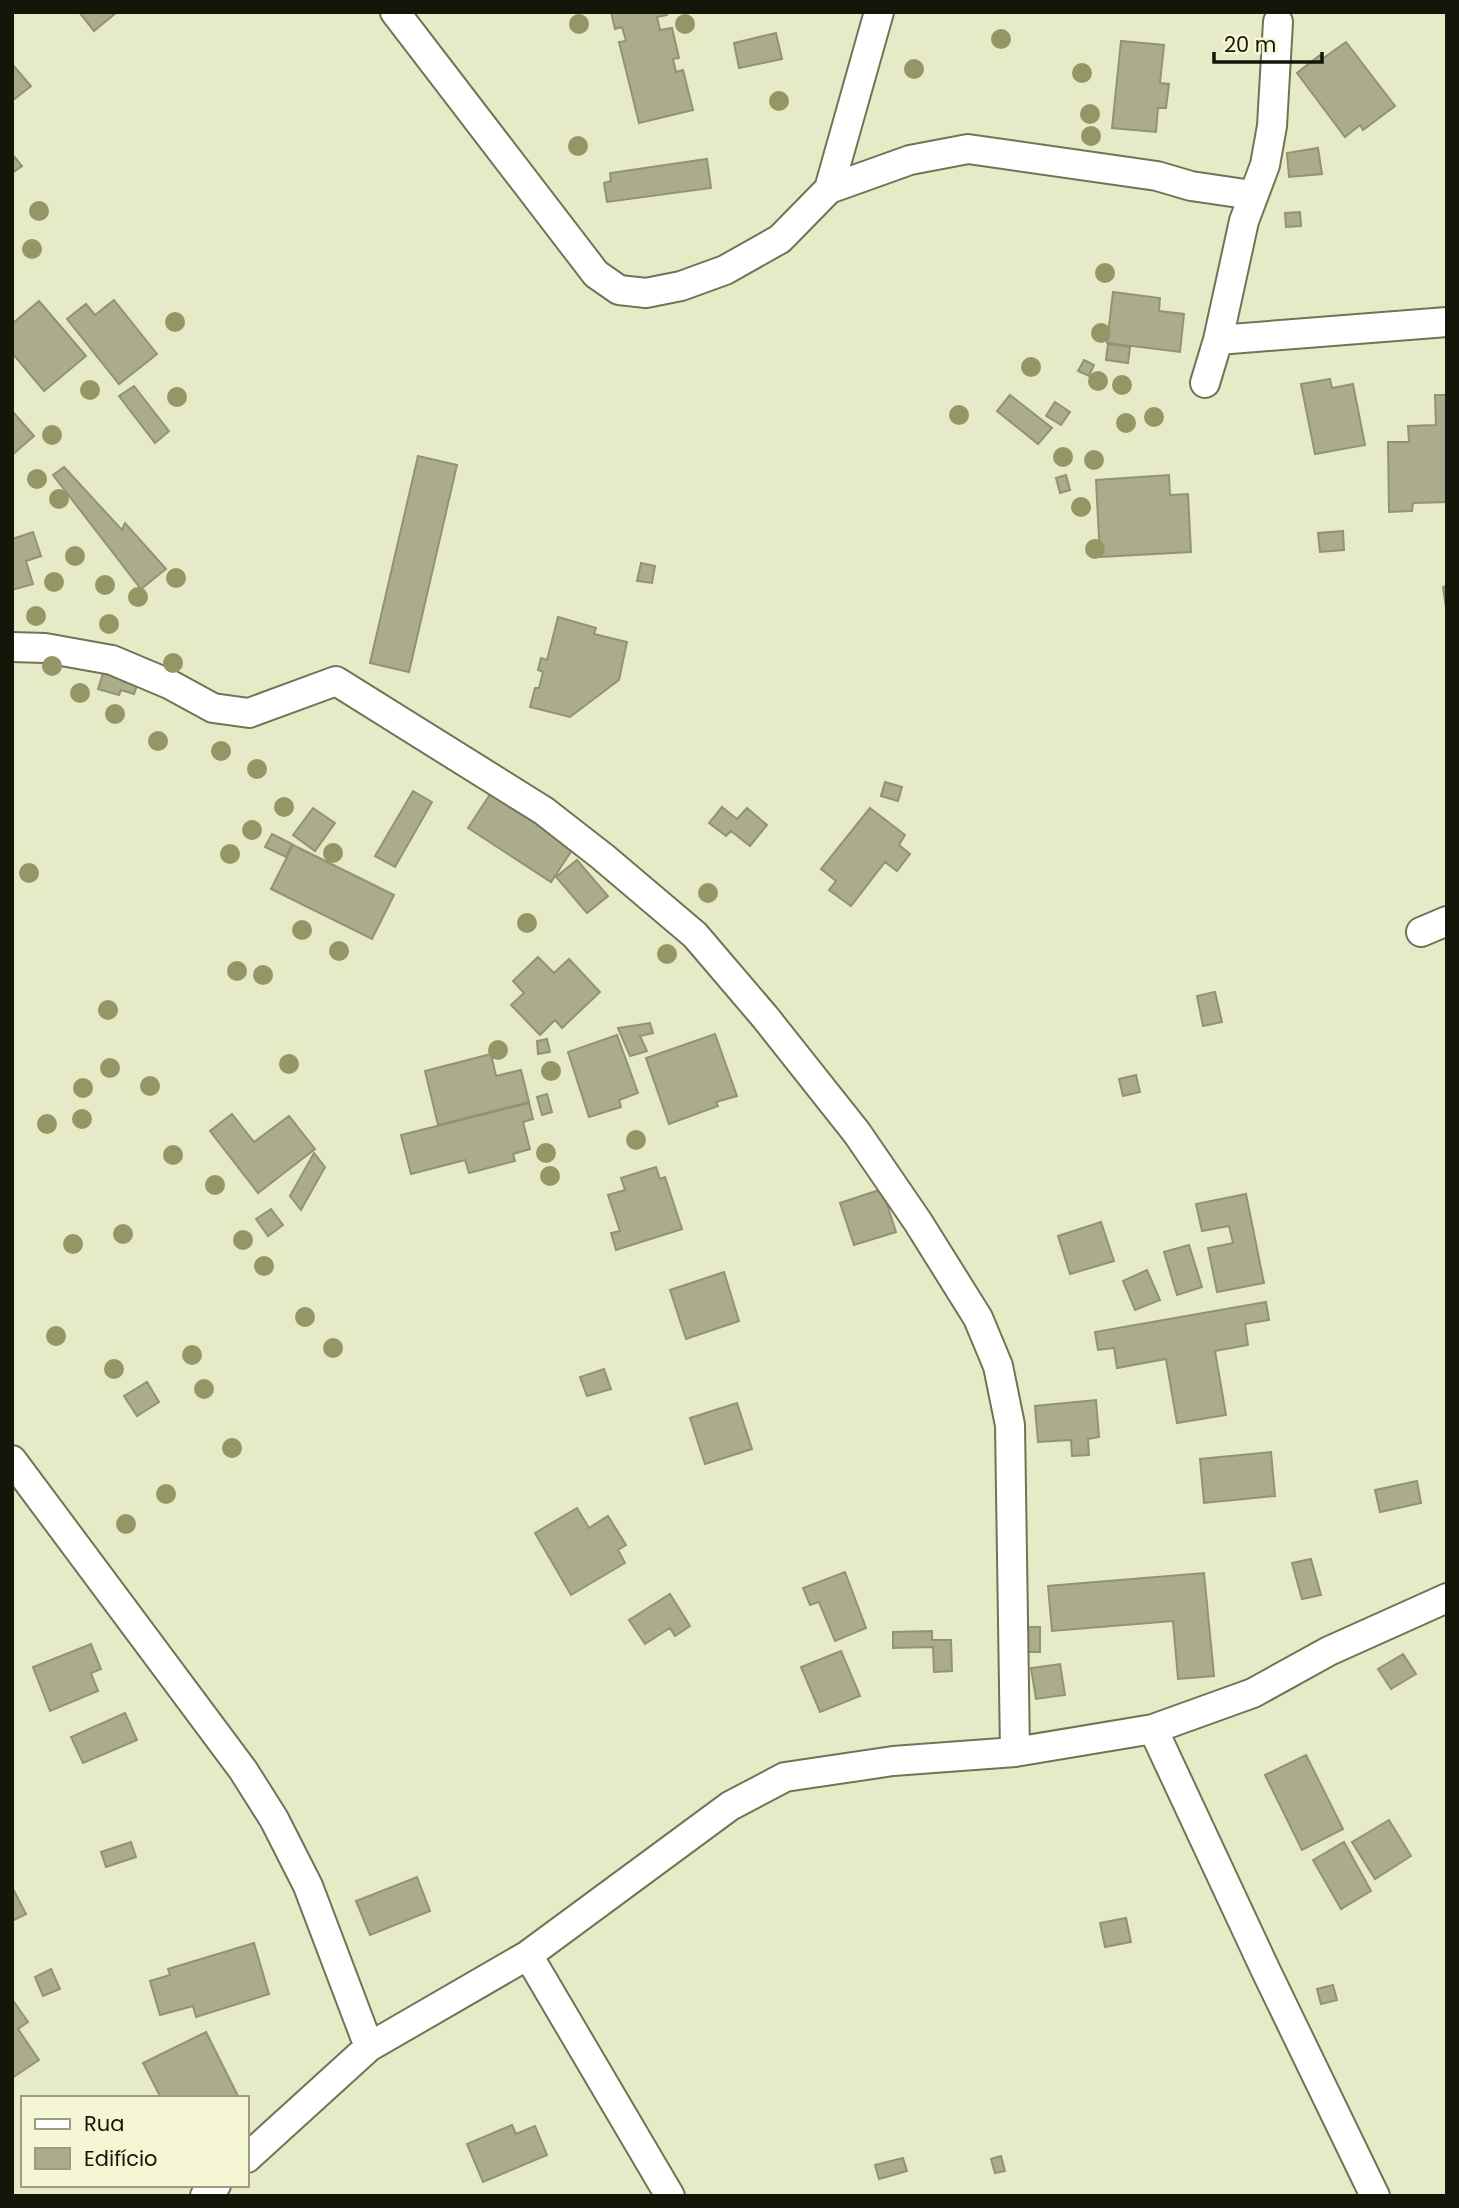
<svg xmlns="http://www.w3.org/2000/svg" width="1459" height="2208" font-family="Poppins,sans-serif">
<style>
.building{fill:#aaac8b;stroke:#919373;stroke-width:2}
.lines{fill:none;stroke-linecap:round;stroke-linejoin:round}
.street-casing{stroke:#727355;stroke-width:32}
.street{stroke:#fff;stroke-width:28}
.tree{fill:#949665}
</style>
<rect width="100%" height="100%" fill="#e7eac7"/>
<!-- building -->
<path class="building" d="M 79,12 L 117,12 L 94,31 Z
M 611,12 L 666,12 L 667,15 L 657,17 L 660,30 L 672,28 L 679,58 L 673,59 L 676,72 L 683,70 L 693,110 L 639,123 L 619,42 L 626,41 L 622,27 L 615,29 Z
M 776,33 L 782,59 L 739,68 L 734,43 Z
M 1121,41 L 1164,45 L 1160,83 L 1169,84 L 1166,108 L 1158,108 L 1156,132 L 1112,128 Z
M 1346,42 L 1395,106 L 1363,130 L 1360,125 L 1345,137 L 1297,73 L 1320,55 L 1322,59 Z
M 12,64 L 31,86 L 12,101 Z
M 1318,148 L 1322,174 L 1289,177 L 1287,153 Z
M 12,154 L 22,166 L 12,173 Z
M 707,159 L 711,188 L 607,202 L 604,183 L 611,181 L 610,173 Z
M 1300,212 L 1301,226 L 1286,227 L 1285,213 Z
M 1113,292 L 1160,298 L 1159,311 L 1184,314 L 1180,352 L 1107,343 Z
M 114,300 L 157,354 L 119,384 L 67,319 L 86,304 L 95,315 Z
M 39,301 L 86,356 L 44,391 L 12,353 L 12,324 Z
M 1108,344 L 1130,347 L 1128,363 L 1106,360 Z
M 1084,360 L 1094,365 L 1089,376 L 1078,371 Z
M 1330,379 L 1332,388 L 1353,384 L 1365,445 L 1315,454 L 1301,384 Z
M 134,386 L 169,431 L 155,443 L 119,396 Z
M 1010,395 L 1052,428 L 1038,444 L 997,411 Z
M 1435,395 L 1447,395 L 1447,502 L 1413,503 L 1412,511 L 1389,512 L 1388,442 L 1409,442 L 1408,426 L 1436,425 Z
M 1055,402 L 1070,412 L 1061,425 L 1046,416 Z
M 12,411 L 34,436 L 12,455 Z
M 418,456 L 457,465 L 409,672 L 370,663 Z
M 64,467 L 122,530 L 125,523 L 166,569 L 141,589 L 53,475 Z
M 1066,475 L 1070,490 L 1060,493 L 1056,478 Z
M 1169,475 L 1170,495 L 1188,494 L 1191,552 L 1100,557 L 1096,480 Z
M 1343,531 L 1344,550 L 1320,552 L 1318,533 Z
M 33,532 L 41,556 L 26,561 L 33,584 L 12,590 L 12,539 Z
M 641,563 L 655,566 L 652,583 L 637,581 Z
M 1447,586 L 1447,607 L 1446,607 L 1443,587 Z
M 558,617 L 596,628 L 594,634 L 627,642 L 619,680 L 570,717 L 530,707 L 535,688 L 539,688 L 543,672 L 538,670 L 541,658 L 547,660 Z
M 104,670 L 139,680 L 134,694 L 121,690 L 119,695 L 98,689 Z
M 885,782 L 902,787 L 898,801 L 881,796 Z
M 413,791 L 432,802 L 395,867 L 375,856 Z
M 491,793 L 574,847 L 551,882 L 468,828 Z
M 722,807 L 737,819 L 747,808 L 767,825 L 750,846 L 731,831 L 726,836 L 709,823 Z
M 313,808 L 335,823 L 315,851 L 293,835 Z
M 870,808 L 905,835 L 899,845 L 910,854 L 897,871 L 885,862 L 851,906 L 829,890 L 836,881 L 821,869 Z
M 272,834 L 292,844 L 286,857 L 265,847 Z
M 293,845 L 394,895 L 372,939 L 271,889 Z
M 577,860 L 608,896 L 587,913 L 556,877 Z
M 538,957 L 554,973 L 569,959 L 600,992 L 562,1028 L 555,1020 L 540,1035 L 511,1005 L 524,993 L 513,981 Z
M 1215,992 L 1222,1022 L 1203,1026 L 1197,996 Z
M 650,1023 L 653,1033 L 640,1036 L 647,1051 L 630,1056 L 618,1028 Z
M 715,1034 L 737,1096 L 716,1102 L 718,1106 L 669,1124 L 646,1058 Z
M 617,1035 L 638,1093 L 619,1100 L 621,1107 L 589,1117 L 568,1052 Z
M 547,1039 L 550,1052 L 538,1054 L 537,1041 Z
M 491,1054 L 496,1076 L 521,1070 L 529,1102 L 438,1125 L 425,1071 Z
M 1136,1075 L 1140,1092 L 1123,1096 L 1119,1079 Z
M 547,1094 L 552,1112 L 542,1115 L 537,1097 Z
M 529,1103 L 533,1119 L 523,1122 L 530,1149 L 513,1154 L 515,1161 L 469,1173 L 465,1160 L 411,1174 L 401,1135 Z
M 232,1114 L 254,1142 L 289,1116 L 315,1149 L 258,1193 L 210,1131 Z
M 314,1153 L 325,1167 L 301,1210 L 290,1196 Z
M 656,1167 L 660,1179 L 665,1177 L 682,1229 L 616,1250 L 611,1233 L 620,1231 L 608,1195 L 625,1190 L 621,1178 Z
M 882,1189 L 896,1232 L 854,1245 L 840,1203 Z
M 1246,1194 L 1264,1283 L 1217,1292 L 1208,1248 L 1233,1243 L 1229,1226 L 1202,1231 L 1196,1204 Z
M 271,1209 L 283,1225 L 268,1236 L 256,1219 Z
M 1101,1222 L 1114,1261 L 1070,1274 L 1058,1236 Z
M 1189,1245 L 1202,1287 L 1177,1295 L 1164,1252 Z
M 1147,1270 L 1160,1300 L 1135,1310 L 1123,1281 Z
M 724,1272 L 739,1321 L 686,1339 L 670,1290 Z
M 1266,1302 L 1269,1320 L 1245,1324 L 1248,1345 L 1215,1351 L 1226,1415 L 1177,1423 L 1166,1359 L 1117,1368 L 1114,1348 L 1098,1350 L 1095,1332 Z
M 604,1369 L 611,1389 L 587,1396 L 580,1377 Z
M 147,1382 L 159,1402 L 137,1416 L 124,1396 Z
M 1096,1400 L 1099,1437 L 1088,1439 L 1089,1455 L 1072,1456 L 1071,1440 L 1038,1442 L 1035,1406 Z
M 737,1403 L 752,1449 L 705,1464 L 690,1418 Z
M 1271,1452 L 1275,1496 L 1204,1503 L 1200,1459 Z
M 1417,1481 L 1421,1503 L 1380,1512 L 1375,1490 Z
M 577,1508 L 589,1528 L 608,1516 L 626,1545 L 618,1550 L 625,1563 L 571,1595 L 535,1533 Z
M 1311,1559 L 1321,1595 L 1302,1599 L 1292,1563 Z
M 845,1572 L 866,1628 L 835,1641 L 819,1602 L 810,1605 L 803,1588 Z
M 1204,1573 L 1214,1676 L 1178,1679 L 1173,1621 L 1052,1631 L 1048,1586 Z
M 670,1594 L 690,1626 L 675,1636 L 670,1628 L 645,1644 L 629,1620 Z
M 1021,1627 L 1040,1627 L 1040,1652 L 1022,1652 Z
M 932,1631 L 932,1640 L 951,1640 L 952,1671 L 934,1672 L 933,1647 L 893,1648 L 893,1632 Z
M 91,1644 L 101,1669 L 91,1673 L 98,1691 L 50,1711 L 33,1667 Z
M 841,1651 L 860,1696 L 820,1712 L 801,1667 Z
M 1403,1654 L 1416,1674 L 1391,1689 L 1378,1669 Z
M 1060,1664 L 1065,1695 L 1036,1699 L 1031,1668 Z
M 125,1713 L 137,1740 L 83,1763 L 71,1737 Z
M 1306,1755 L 1343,1829 L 1302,1850 L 1265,1775 Z
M 1389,1820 L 1411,1856 L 1375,1879 L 1352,1842 Z
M 131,1842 L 136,1857 L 106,1867 L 101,1852 Z
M 1344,1842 L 1371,1891 L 1341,1909 L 1313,1860 Z
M 417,1877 L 430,1911 L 370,1935 L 356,1901 Z
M 12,1887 L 26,1914 L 12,1921 Z
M 1126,1918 L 1131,1942 L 1105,1947 L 1100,1923 Z
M 254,1943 L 269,1994 L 196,2017 L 193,2006 L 160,2015 L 150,1981 L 170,1975 L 168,1969 Z
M 51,1969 L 60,1989 L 43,1996 L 35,1977 Z
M 1333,1985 L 1337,2000 L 1321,2004 L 1317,1989 Z
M 12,1999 L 28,2022 L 18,2029 L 39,2060 L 12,2078 Z
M 206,2032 L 239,2098 L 161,2098 L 143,2063 Z
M 512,2125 L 516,2134 L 535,2126 L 547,2155 L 483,2182 L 467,2144 Z
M 1001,2156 L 1005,2171 L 995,2173 L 991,2159 Z
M 903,2158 L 907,2171 L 879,2179 L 875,2165 Z"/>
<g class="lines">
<defs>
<path id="street" d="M 395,12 L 596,274 L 619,290 L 646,293 L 681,286 L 725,270 L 780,239 L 829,189 L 910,160 L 968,149 L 1157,176 L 1191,186 L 1252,195
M 829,189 L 879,12
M 1218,340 L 1447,322
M 1205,383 L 1218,340 L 1244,221 L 1265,165 L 1272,126 L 1278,22
M 12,647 L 45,648 L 112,660 L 169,684 L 213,708 L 249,713 L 336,681 L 544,811 L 603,857 L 695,935 L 765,1017 L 857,1133 L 918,1222 L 978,1318 L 998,1366 L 1010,1425 L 1015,1752
M 1421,932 L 1447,921
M 12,1460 L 243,1770 L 274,1819 L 308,1886 L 369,2047
M 1153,1729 L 1266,1971 L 1375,2196
M 528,1955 L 670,2196
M 247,2158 L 369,2047 L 528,1955 L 730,1806 L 785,1777 L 893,1761 L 1015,1752 L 1153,1729 L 1253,1693 L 1329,1651 L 1447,1598
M 205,2196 L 216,2185"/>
</defs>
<!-- street casing -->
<use href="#street" class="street-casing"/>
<!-- street -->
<use href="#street" class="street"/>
</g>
<!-- trees -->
<g class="tree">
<circle cx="579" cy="24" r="10"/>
<circle cx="685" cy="24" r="10"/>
<circle cx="1001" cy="39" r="10"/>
<circle cx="914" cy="69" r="10"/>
<circle cx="1082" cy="73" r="10"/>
<circle cx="779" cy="101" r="10"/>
<circle cx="1090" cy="114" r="10"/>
<circle cx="1091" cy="136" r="10"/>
<circle cx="578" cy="146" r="10"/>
<circle cx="39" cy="211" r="10"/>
<circle cx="32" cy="249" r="10"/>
<circle cx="1105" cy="273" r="10"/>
<circle cx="175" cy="322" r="10"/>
<circle cx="1101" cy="333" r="10"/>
<circle cx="1031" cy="367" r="10"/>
<circle cx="1098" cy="381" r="10"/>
<circle cx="1122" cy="385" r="10"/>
<circle cx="90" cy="390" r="10"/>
<circle cx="177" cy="397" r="10"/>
<circle cx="959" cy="415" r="10"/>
<circle cx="1154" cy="417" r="10"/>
<circle cx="1126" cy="423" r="10"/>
<circle cx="52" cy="435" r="10"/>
<circle cx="1063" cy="457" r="10"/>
<circle cx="1094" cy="460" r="10"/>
<circle cx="37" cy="479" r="10"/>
<circle cx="59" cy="499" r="10"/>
<circle cx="1081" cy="507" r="10"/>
<circle cx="1095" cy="549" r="10"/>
<circle cx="75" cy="556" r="10"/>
<circle cx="176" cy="578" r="10"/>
<circle cx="54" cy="582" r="10"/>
<circle cx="105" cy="585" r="10"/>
<circle cx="138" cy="597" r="10"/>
<circle cx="36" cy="616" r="10"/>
<circle cx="109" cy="624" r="10"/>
<circle cx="173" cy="663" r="10"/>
<circle cx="52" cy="666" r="10"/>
<circle cx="80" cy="693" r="10"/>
<circle cx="115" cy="714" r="10"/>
<circle cx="158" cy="741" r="10"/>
<circle cx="221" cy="751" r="10"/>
<circle cx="257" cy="769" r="10"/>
<circle cx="284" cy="807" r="10"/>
<circle cx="252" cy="830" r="10"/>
<circle cx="333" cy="853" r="10"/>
<circle cx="230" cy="854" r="10"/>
<circle cx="29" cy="873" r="10"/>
<circle cx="708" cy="893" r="10"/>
<circle cx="527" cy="923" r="10"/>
<circle cx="302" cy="930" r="10"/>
<circle cx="339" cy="951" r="10"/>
<circle cx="667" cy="954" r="10"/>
<circle cx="237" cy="971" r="10"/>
<circle cx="263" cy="975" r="10"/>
<circle cx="108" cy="1010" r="10"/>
<circle cx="498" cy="1050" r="10"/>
<circle cx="289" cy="1064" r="10"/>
<circle cx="110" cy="1068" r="10"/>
<circle cx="551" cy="1071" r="10"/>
<circle cx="150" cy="1086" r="10"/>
<circle cx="83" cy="1088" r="10"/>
<circle cx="82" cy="1119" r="10"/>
<circle cx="47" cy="1124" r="10"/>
<circle cx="636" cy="1140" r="10"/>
<circle cx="546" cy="1153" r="10"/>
<circle cx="173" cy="1155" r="10"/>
<circle cx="550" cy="1176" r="10"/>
<circle cx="215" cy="1185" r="10"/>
<circle cx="123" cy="1234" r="10"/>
<circle cx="243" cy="1240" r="10"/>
<circle cx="73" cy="1244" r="10"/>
<circle cx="264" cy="1266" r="10"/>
<circle cx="305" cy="1317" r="10"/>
<circle cx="56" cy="1336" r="10"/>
<circle cx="333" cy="1348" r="10"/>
<circle cx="192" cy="1355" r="10"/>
<circle cx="114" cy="1369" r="10"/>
<circle cx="204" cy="1389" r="10"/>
<circle cx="232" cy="1448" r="10"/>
<circle cx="166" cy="1494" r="10"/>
<circle cx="126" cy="1524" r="10"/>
</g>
<!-- border -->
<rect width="1459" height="2208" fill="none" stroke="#151509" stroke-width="28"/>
<!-- legend -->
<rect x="21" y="2096" width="228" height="91" fill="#f5f7d4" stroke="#9b9d83" stroke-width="2"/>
<rect x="35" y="2119" width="35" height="10" fill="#ffffff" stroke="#9b9d83" stroke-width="2"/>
<text x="84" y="2131" font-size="21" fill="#151509">Rua</text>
<rect x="35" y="2148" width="35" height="21" fill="#aaac8b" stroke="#9b9d83" stroke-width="2"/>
<text x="84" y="2166" font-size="21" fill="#151509">Edifício</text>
<!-- scale -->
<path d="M1214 52v10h108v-10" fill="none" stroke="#151509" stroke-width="3.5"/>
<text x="1224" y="52" font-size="21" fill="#151509" stroke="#f5f7d4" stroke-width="5" paint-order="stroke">20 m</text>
</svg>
